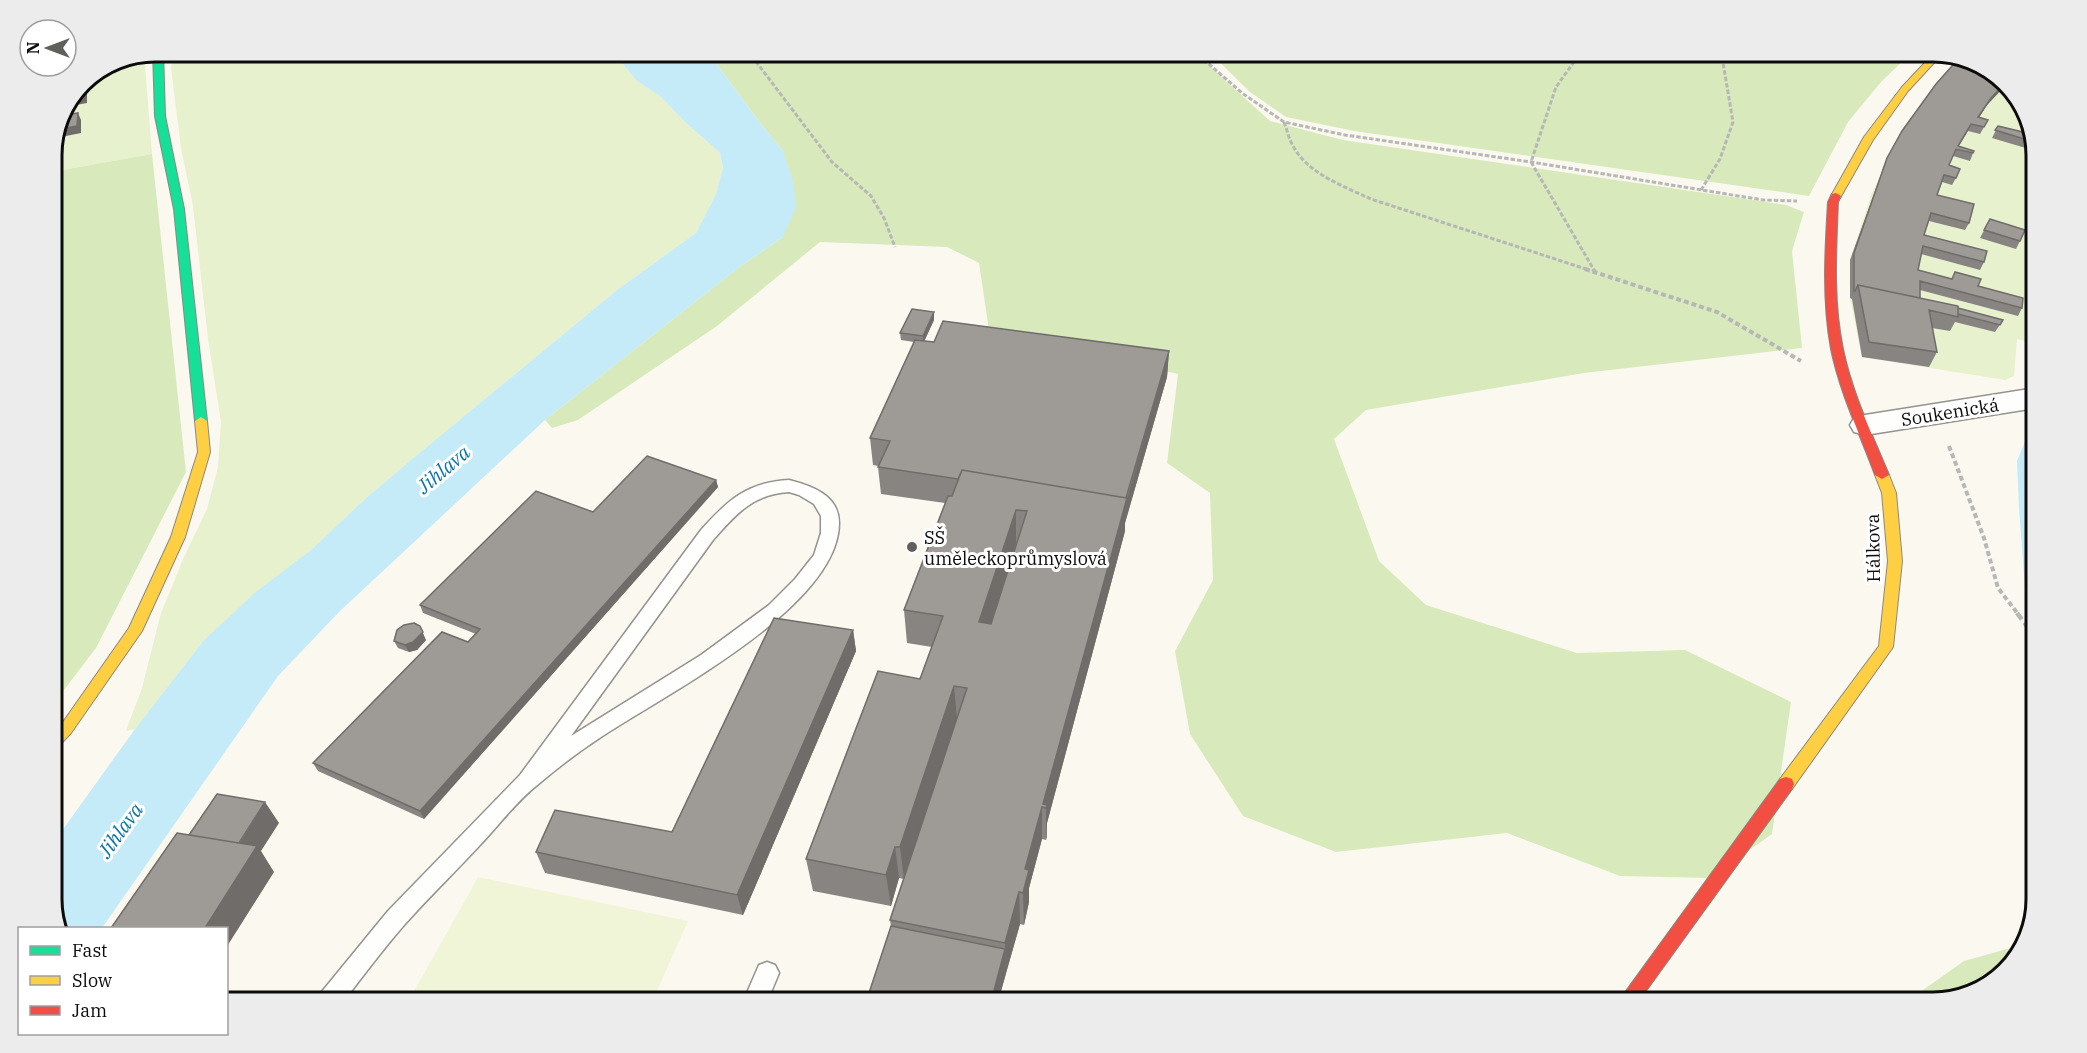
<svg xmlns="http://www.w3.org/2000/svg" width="2087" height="1053" font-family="'IBM Plex Serif',serif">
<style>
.green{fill:#e7f1ce}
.forest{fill:#d8eabc}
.pitch{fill:#f1f5d8}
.water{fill:#c4ebf7}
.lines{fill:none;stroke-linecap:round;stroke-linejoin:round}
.lane-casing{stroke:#94928f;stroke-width:3}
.street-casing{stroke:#94928f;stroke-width:3}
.fast-casing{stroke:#8a8985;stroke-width:2}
.slow-casing{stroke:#8a8985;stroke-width:2}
.jam-casing{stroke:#8a8985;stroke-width:2}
.path-far2{stroke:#b7b7b5;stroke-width:3;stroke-dasharray:4.5 2;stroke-linecap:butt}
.path-far1{stroke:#b7b7b5;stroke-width:4;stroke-dasharray:5 3;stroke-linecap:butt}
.path{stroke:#b7b7b5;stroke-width:4.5;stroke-dasharray:8 4;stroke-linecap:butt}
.lane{fill:#fefefd;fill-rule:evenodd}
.street{fill:#fefefd;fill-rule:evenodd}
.fast{fill:#16e098;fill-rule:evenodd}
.slow{fill:#ffcf43;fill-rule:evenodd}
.jam{fill:#f24e42;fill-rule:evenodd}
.wall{fill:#888481}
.shaded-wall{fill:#6f6c69}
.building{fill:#9e9a96;stroke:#6f6c69;stroke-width:1.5;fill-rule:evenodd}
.poi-dot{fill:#605f5c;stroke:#fff;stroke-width:2}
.labels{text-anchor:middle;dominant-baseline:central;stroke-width:6;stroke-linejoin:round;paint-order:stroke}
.street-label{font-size:18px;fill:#0c0c0c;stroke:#fff}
.poi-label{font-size:18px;fill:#0c0c0c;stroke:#fff;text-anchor:start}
.water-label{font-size:20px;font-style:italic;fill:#0d75a6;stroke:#fff}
.rim{fill:none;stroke:#0c0c0c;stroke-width:3}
</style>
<rect width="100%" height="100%" fill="#fbf8f0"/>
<!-- green -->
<path class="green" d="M 174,51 L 612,51 L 637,81 L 660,96 L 685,122 L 720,153 L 723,168 L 716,194 L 696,233 L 617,290 L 411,460 L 365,499 L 311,550 L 204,640 L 135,729 L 126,731 L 142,688 L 161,613 L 184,557 L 207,509 L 218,467 L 221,422 L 208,339 L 193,206 L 181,148 L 171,68 Z
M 144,53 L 152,154 L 51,172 L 51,148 L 82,81 L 115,59 Z
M 1978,62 L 2018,97 L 2036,148 L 2036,344 L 2017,339 L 2014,376 L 2005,380 L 1862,357 L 1850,298 L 1850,261 L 1871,195 L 1898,139 Z"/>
<!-- forest -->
<path class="forest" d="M 707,51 L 1193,51 L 1270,121 L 1343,140 L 1786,205 L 1804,212 L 1792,251 L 1802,348 L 1584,373 L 1366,410 L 1334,439 L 1379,561 L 1426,605 L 1577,653 L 1685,650 L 1791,702 L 1772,834 L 1710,878 L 1620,876 L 1507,833 L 1336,852 L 1243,816 L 1190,734 L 1175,651 L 1213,580 L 1210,493 L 1167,463 L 1178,374 L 1054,348 L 989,330 L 979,263 L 947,247 L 820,242 L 717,326 L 578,420 L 552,428 L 545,420 L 738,268 L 783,237 L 783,151 L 760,123 Z
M 1208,51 L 1913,51 L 1881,82 L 1848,122 L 1809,196 L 1354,131 L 1286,117 L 1250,92 Z
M 152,154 L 186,472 L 96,648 L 51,707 L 51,172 Z
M 2025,944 L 1990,985 L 1933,1002 L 1906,1002 L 1964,961 Z"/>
<!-- pitch -->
<path class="pitch" d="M 478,877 L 688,921 L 652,1002 L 408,1002 Z"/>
<!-- water -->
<path class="water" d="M 612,51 L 707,51 L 760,123 L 783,151 L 793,181 L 796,207 L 783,237 L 738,268 L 545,420 L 339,612 L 278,676 L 102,928 L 59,928 L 51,906 L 51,846 L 135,729 L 204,640 L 257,591 L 311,550 L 365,499 L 411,460 L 617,290 L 696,233 L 716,194 L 723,168 L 720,153 L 685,122 L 660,96 L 637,81 Z
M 2036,430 L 2036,607 L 2025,588 L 2019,508 L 2017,461 L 2029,432 Z"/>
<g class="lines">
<defs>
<path id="lane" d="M 789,480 C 812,486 839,495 839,523 C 839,607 664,695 601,737 C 578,752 556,769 536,786 C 515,803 498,826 480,845 C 455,872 429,897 405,924 C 383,949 363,976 343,1002 L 316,1002 L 320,994 L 388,911 L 520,775 L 701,530 C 727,501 747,482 789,480 ZM 789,492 L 799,495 L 814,504 L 821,516 L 821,533 L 814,555 L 795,579 L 769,605 L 701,655 L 571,736 L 713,540 C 736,514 753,494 789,492 Z
M 767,962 L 775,965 L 779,973 L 767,1002 L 743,1002 L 759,965 Z"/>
<path id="street" d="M 2036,388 L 2036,408 L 1865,435 L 1854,432 L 1850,425 L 1854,418 L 1865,415 Z"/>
<path id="fast" d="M 153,51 L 163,51 L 165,116 L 184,209 L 207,421 L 201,425 L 195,421 L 174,209 L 155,116 Z"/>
<path id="slow" d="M 1935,52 L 1943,53 L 1908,91 L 1873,140 L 1840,198 L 1832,198 L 1831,196 L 1864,137 L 1902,87 Z
M 201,417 L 207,421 L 210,452 L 185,537 L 142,631 L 71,733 L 56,749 L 51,751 L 51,735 L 61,725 L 129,628 L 171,537 L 198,452 L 195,421 Z
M 1882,471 L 1889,475 L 1896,493 L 1902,561 L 1893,647 L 1792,789 L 1786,791 L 1780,789 L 1778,784 L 1780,779 L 1879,646 L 1888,561 L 1882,493 L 1875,475 Z"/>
<path id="jam" d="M 1836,193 L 1841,196 L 1838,202 C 1836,251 1833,301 1843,349 C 1852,393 1872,434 1889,475 L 1882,479 L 1875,475 C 1860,434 1840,393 1831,349 C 1822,300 1825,251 1828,202 L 1832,194 Z
M 1786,777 L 1792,779 L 1794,784 L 1792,789 L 1638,1002 L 1618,1002 L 1780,779 Z"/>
</defs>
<!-- lane casing -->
<use href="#lane" class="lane-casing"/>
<!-- street casing -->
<use href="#street" class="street-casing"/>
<!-- fast casing -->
<use href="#fast" class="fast-casing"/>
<!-- slow casing -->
<use href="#slow" class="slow-casing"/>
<!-- jam casing -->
<use href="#jam" class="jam-casing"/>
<!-- path-far2 -->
<path class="path-far2" d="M 748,51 L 832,162 L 871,196 L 884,218 L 895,247
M 1194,51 L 1242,93 L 1284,122 L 1345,135 L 1531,162 L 1763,200 L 1797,201
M 1582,51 L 1556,87 L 1531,162 L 1594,270
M 1284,122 C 1287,129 1288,137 1292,144 C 1306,173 1343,186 1371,199 L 1589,270
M 1701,190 L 1720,159 L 1733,122 L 1721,51"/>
<!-- path-far1 -->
<path class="path-far1" d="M 1585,269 L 1717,312 L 1801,361
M 1593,269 L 1595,272
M 1949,446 L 1984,538 L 1998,588 L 2018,614"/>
<!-- path -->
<path class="path" d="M 2017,613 L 2029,629 L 2036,634"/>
<!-- lane -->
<use href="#lane" class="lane"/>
<!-- street -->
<use href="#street" class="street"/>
<!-- fast -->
<use href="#fast" class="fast"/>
<!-- slow -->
<use href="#slow" class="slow"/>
<!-- jam -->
<use href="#jam" class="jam"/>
</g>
<!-- wall -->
<path class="wall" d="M 1978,62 L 2008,88 L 2004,87 L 1987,105 L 1979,117 L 1988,120 L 1980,134 L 1968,131 L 1959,146 L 1973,153 L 1970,161 L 1953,156 L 1949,165 L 1956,178 L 1952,185 L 1942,182 L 1937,195 L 1969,223 L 1965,230 L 1929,221 L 1924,235 L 1984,262 L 1980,270 L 1921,254 L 1918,270 L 1978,286 L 2022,308 L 2018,316 L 1920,290 L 1920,298 L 2003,320 L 1995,332 L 1955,322 L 1950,331 L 1932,328 L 1937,352 L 1929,367 L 1862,357 L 1852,299 L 1850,298 L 1850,260 L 1884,166 L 1887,158 Z
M 1998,126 L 2031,134 L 2036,151 L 1992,138 Z
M 1990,219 L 2020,241 L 2016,249 L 1980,238 Z
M 934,312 L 934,320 L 924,341 L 934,342 L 1169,351 L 1167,377 L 1125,523 L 1125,531 L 1047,823 L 1047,837 L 1046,840 L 1042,839 L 1029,888 L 1029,902 L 1024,925 L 1020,924 L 998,1002 L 891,926 L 890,920 L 904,879 L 899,878 L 891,906 L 813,891 L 806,859 L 920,679 L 932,647 L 907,643 L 904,610 L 945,503 L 881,494 L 878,467 L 879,466 L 873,465 L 870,438 L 914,342 L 901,340 L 900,333 Z
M 716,480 L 718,487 L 424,819 L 318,771 L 313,763 L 468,642 L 476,634 L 423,613 L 420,605 L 593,512 Z
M 853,630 L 856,651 L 743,915 L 545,873 L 536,852 L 672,832 Z
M 426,640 L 417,650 L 409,652 L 398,648 L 394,641 Z"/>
<!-- shaded-wall -->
<path class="shaded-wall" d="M 2004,84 L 2005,85 L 2004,87 L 1987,105 L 1975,124 L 1978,117 L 1991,98 Z
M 84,86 L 87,93 L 87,103 L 70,106 L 74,98 Z
M 78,113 L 81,120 L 81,133 L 56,138 L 60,129 Z
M 934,312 L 934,320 L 923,344 L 923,336 Z
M 1169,351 L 1167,377 L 1125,523 L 1125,531 L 1047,823 L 1046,840 L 1046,808 L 1043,804 L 1125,506 Z
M 716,480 L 718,487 L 424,819 L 420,811 Z
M 1016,510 L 1016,543 L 981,655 L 979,622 Z
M 420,626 L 426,640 L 417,650 L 409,652 L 405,645 Z
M 853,630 L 856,651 L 743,915 L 737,895 Z
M 954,686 L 957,719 L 904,879 L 900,847 Z
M 265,802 L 279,823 L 261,851 L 274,872 L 226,948 L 226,928 L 205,928 L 237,847 Z
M 1042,807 L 1042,839 L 1029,888 L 1029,902 L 1024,925 L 1023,893 L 1025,869 Z
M 895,847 L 899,878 L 891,906 L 886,875 Z
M 1019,892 L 1020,924 L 1006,973 L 1005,943 Z
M 1005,949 L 1006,973 L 998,1002 L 991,1002 Z"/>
<!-- building -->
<path class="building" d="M 1960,57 L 1978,62 L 2004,84 L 1991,98 L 1978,117 L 1988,120 L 1984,127 L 1971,124 L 1958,146 L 1974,151 L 1973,153 L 1956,149 L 1949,165 L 1960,169 L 1956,178 L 1944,175 L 1937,195 L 1974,204 L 1969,223 L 1931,213 L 1924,235 L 1987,251 L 1984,262 L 1923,246 L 1918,270 L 1952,279 L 1955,272 L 1981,279 L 1978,286 L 2023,298 L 2022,308 L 1920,281 L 1920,298 L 1858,285 L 1855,291 L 1854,291 L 1854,253 L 1887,158 L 1902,131 L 1936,84 Z
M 79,86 L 84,86 L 83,96 L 74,98 Z
M 78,113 L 77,126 L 60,129 L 66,115 Z
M 1998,126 L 2031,134 L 2034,142 L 1995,130 Z
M 1990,219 L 2025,230 L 2020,241 L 1984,230 Z
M 1858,285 L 1958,306 L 1958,317 L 1929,310 L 1937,352 L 1869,342 Z
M 1958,308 L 2003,320 L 2000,325 L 1958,314 Z
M 912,309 L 934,312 L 923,336 L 900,333 Z
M 943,321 L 1169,351 L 1126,498 L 962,470 L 958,479 L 878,467 L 890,441 L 870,438 L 915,340 L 934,342 Z
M 647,456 L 716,480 L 420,811 L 313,763 L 442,632 L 468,642 L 480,629 L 420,605 L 536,491 L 593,512 Z
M 962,470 L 1127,498 L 1043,804 L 1047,805 L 1046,808 L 1042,807 L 1025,869 L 1029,870 L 1023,893 L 1019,892 L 1005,943 L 890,920 L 967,688 L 954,686 L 900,847 L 895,847 L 886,875 L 806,859 L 878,671 L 920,679 L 943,616 L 904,610 L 948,496 L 952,496 ZM 1016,510 L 1027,511 L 991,624 L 979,622 Z
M 774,618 L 853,630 L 737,895 L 536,852 L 555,810 L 672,832 Z
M 414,623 L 420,626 L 423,632 L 413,642 L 405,645 L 394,641 L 397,630 L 404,625 Z
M 217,794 L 265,802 L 239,843 L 189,835 Z
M 177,833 L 257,846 L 205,928 L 111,928 Z
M 891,926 L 1005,949 L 991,1002 L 866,1002 Z"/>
<!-- markers -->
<circle class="poi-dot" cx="912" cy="547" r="6"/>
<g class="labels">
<!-- street labels -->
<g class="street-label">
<text transform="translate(1950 412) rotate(-9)">Soukenická</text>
<text transform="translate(1873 548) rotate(-91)">Hálkova</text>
</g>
<!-- poi labels -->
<g class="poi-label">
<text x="924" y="537">SŠ<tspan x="924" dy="21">uměleckoprůmyslová</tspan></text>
</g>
<!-- water labels -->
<g class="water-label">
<text transform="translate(443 469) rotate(-40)">Jihlava</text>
<text transform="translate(120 830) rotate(-54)">Jihlava</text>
</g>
</g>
<!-- crop -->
<path d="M0 0H2087V1053H0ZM155 62H1933A93 93 0 0 1 2026 155V899A93 93 0 0 1 1933 992H155A93 93 0 0 1 62 899V155A93 93 0 0 1 155 62Z" fill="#ececec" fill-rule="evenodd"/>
<path class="rim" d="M155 62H1933A93 93 0 0 1 2026 155V899A93 93 0 0 1 1933 992H155A93 93 0 0 1 62 899V155A93 93 0 0 1 155 62Z"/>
<!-- legend -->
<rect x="18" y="927" width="210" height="108" fill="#ffffff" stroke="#9e9e9e" stroke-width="1.5"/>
<rect x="30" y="946" width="30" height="9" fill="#16e098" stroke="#9e9e9e" stroke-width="1.5"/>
<text x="72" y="957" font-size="18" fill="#0c0c0c">Fast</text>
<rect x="30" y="976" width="30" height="9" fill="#ffcf43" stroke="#9e9e9e" stroke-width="1.5"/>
<text x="72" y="987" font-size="18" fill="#0c0c0c">Slow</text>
<rect x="30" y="1006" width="30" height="9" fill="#f24e42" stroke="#9e9e9e" stroke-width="1.5"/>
<text x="72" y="1017" font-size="18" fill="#0c0c0c">Jam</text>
<!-- north arrow -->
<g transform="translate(48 48) rotate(270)"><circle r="28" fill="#ffffff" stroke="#9e9e9e" stroke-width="1.5"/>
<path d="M0-4.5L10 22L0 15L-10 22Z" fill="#605f5c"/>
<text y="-9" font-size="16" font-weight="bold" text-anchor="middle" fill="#0c0c0c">N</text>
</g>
</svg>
